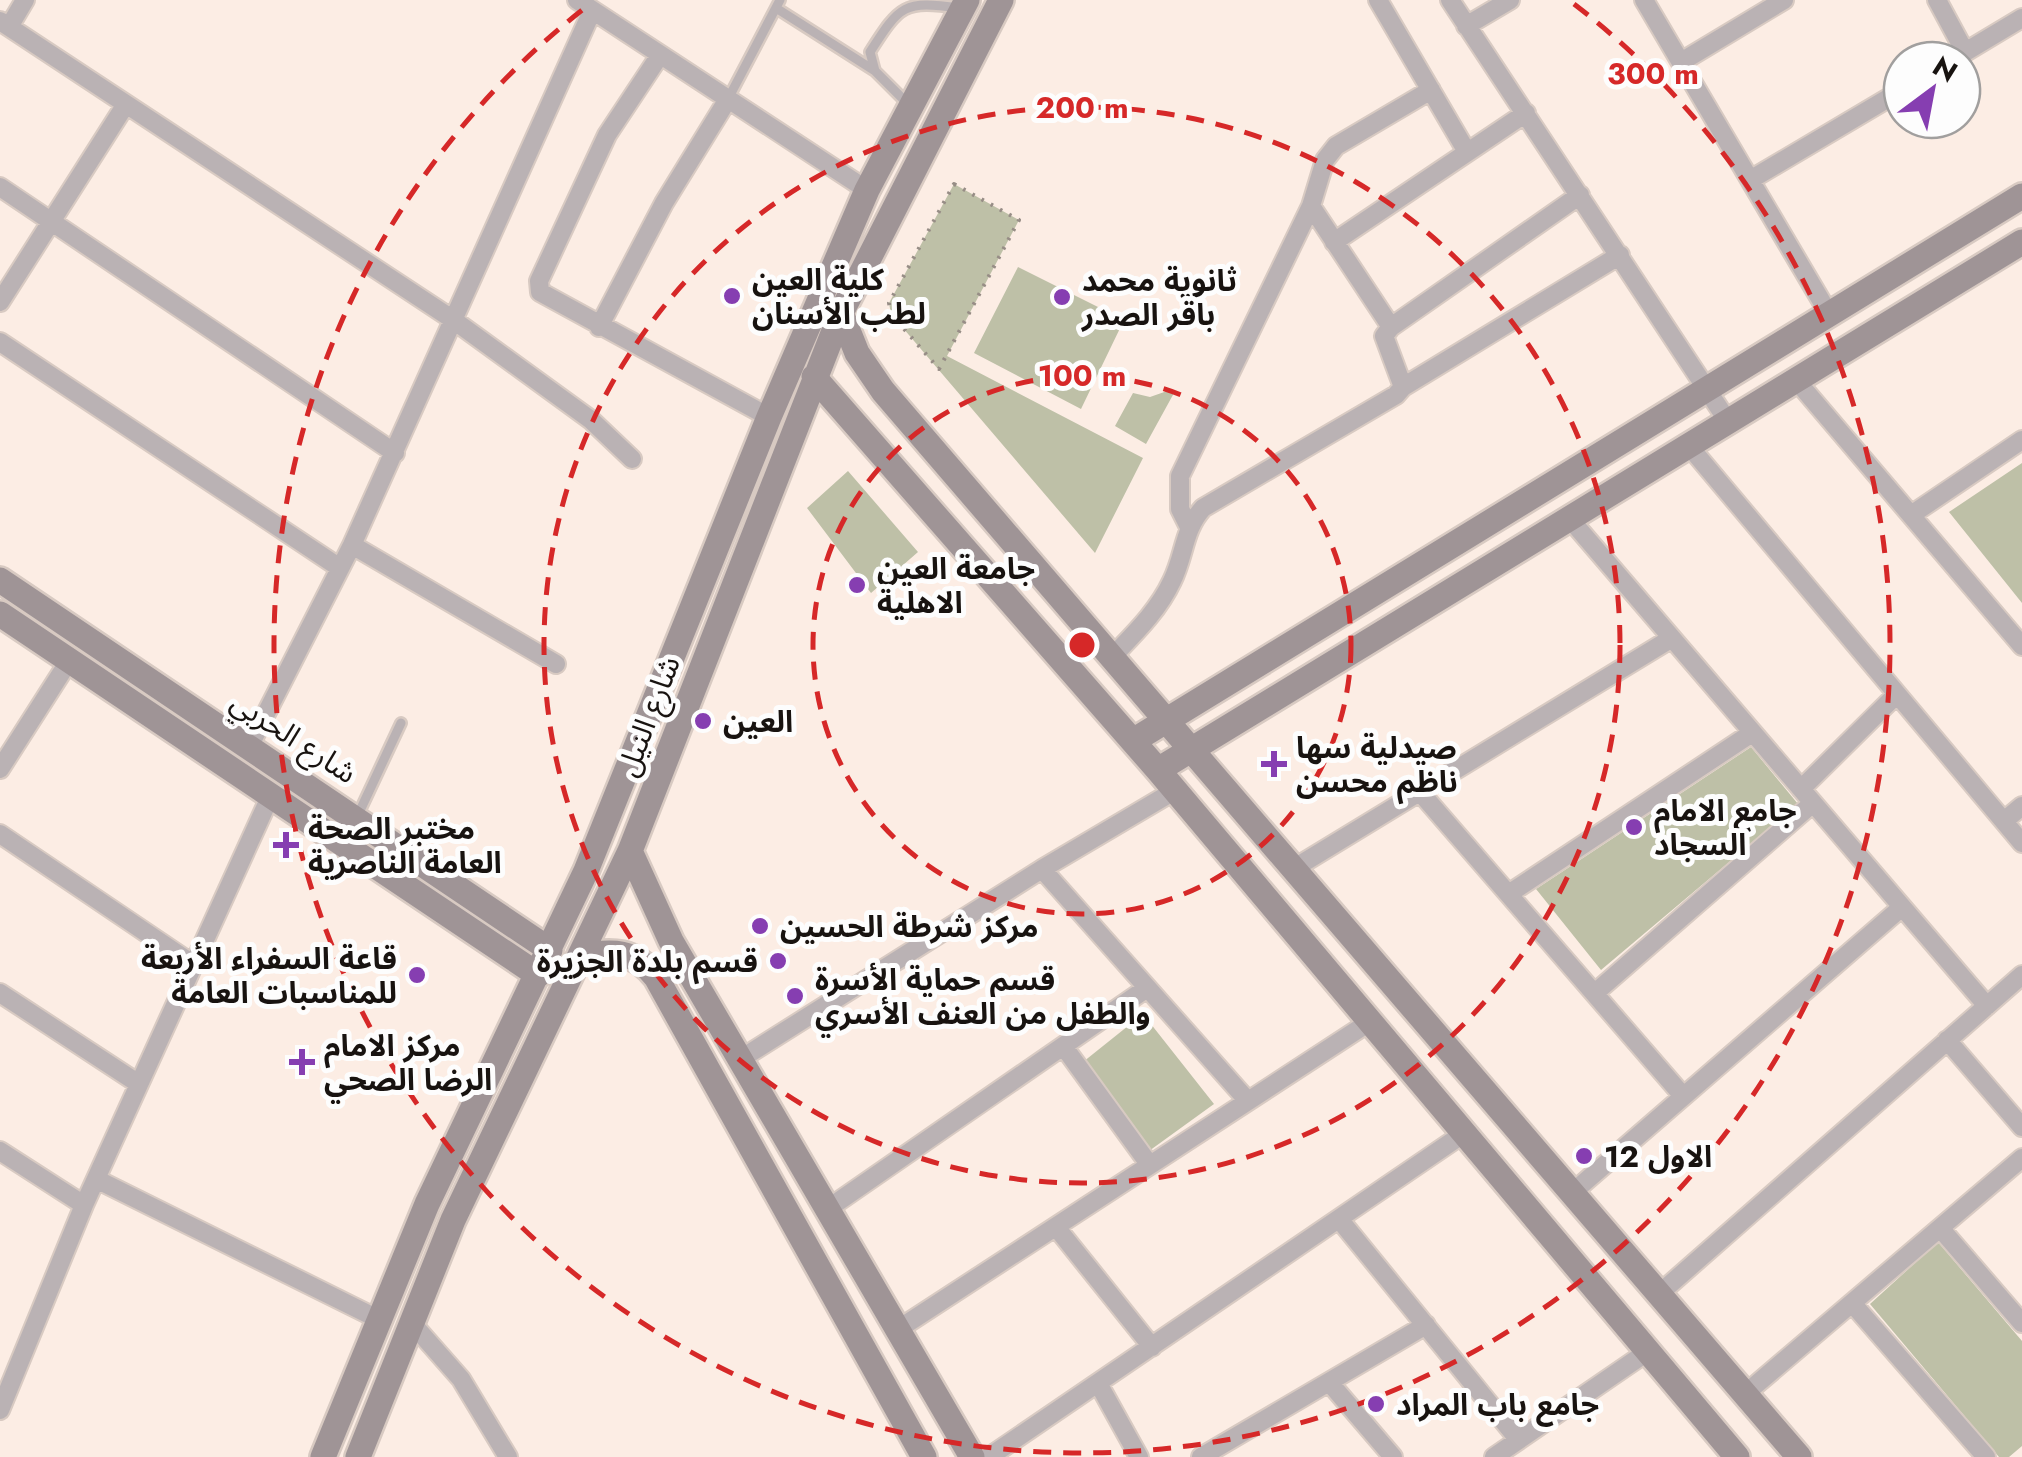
<svg xmlns="http://www.w3.org/2000/svg" width="2022" height="1457" font-family="Jost,'Noto Sans Arabic',sans-serif">
<style>
.green{fill:#bec0a7}
.lines{fill:none;stroke-linecap:round;stroke-linejoin:round}
.lane-casing{stroke:#d8cac2;stroke-width:14}
.street-casing{stroke:#d8cac2;stroke-width:22}
.secondary-casing{stroke:#d8cac2;stroke-width:30}
.path{stroke:#978d86;stroke-width:4;stroke-dasharray:2.5 8;stroke-linecap:butt}
.lane{stroke:#bab2b4;stroke-width:9}
.street{stroke:#bab2b4;stroke-width:18}
.secondary{stroke:#9f9496;stroke-width:25}
.ring{fill:none;stroke:#d62828;stroke-width:5;stroke-dasharray:18 12}
.poi-dot{fill:#863eb1;stroke:#fdfdfd;stroke-width:4}
.labels{text-anchor:middle;dominant-baseline:central;stroke-width:10;stroke-linejoin:round;paint-order:stroke}
.poi-label{font-size:30px;font-weight:bold;fill:#181310;stroke:#fdfdfd;text-anchor:start}
.street-label{font-size:30px;fill:#181310;stroke:#fdfdfd}
.centre{fill:#d62828;stroke:#fdfdfd;stroke-width:5}
.ring-label{font-size:30px;text-anchor:middle;font-weight:bold;fill:#d62828;stroke:#fdfdfd;stroke-width:10;stroke-linejoin:round;paint-order:stroke}
</style>
<rect width="100%" height="100%" fill="#fcede4"/>
<!-- green -->
<path class="green" d="M 954,184 L 1019,220 L 947,356 L 1143,458 L 1095,553 L 891,314 L 889,303 Z
M 1018,267 L 1124,320 L 1081,409 L 974,353 Z
M 1170,390 L 1174,393 L 1146,444 L 1115,426 L 1133,393 L 1150,397 Z
M 2022,463 L 2022,603 L 1949,512 Z
M 848,471 L 918,552 L 871,593 L 807,508 Z
M 1751,747 L 1798,804 L 1601,970 L 1536,889 Z
M 1143,1014 L 1214,1104 L 1149,1151 L 1083,1062 Z
M 1938,1242 L 2022,1341 L 2022,1446 L 2009,1457 L 1999,1457 L 1870,1304 Z"/>
<g class="lines">
<defs>
<path id="lane" d="M 776,8 L 875,71
M 728,99 L 780,0
M 908,104 L 875,71 L 870,52 C 900,5 904,0 959,8
M 357,817 L 401,723"/>
<path id="street" d="M 577,0 L 867,190
M 1378,0 L 1467,152
M 1450,0 L 1727,420
M 1644,0 L 1829,314
M 1937,0 L 1965,52
M 0,21 L 452,319 L 591,420 L 632,459
M 1466,26 L 1510,0
M 9,27 L 25,0
M 660,55 L 607,135 L 539,281 L 540,292 L 769,417
M 1952,60 L 2022,18
M 1681,62 L 1784,0
M 1750,180 L 1902,90
M 0,187 L 395,453
M 1311,206 L 1391,327
M 1334,242 L 1526,113
M 0,302 L 126,104
M 599,327 L 664,203 L 728,99
M 0,342 L 340,568
M 1796,380 L 2022,646
M 1403,387 L 1620,255
M 1689,446 L 2022,843
M 1911,515 L 2022,440
M 1570,519 L 1987,1006
M 1188,525 L 1180,509 L 1180,476 L 1311,206 L 1325,160 L 1336,146 L 1431,90
M 352,545 L 556,664
M 1112,657 C 1134,634 1158,611 1172,581 C 1185,555 1183,530 1203,508 L 1396,395 L 1403,387 L 1384,336 L 1391,327 L 1580,195
M 249,747 L 352,545 L 592,11
M 0,769 L 69,661
M 1801,789 L 1897,694
M 1420,792 L 1683,1096
M 2004,821 L 2022,806
M 0,834 L 194,965
M 1042,869 L 1247,1100
M 1293,869 L 1672,638
M 1510,893 L 1752,733
M 1596,992 L 1813,803
M 0,993 L 139,1084
M 1947,1040 L 2022,1127
M 1064,1047 L 1149,1164
M 739,1060 L 1042,869 L 1174,791
M 0,1151 L 84,1205
M 96,1179 L 378,1319
M 1572,1193 L 1902,907
M 826,1210 L 1147,988
M 1339,1219 L 1518,1439
M 1056,1227 L 1152,1347
M 1940,1228 L 2022,1323
M 1659,1294 L 2022,975
M 1852,1303 L 1986,1457
M 410,1321 L 461,1379 L 508,1457
M 897,1330 L 1371,1021
M 1329,1382 L 1393,1457
M 1098,1383 L 1139,1457
M 1745,1394 L 2022,1158
M 0,1410 L 84,1205 L 270,797
M 989,1457 L 1463,1134
M 1201,1457 L 1426,1325
M 1494,1457 L 1647,1352"/>
<path id="secondary" d="M 841,313 L 857,353 L 883,391 L 1799,1457
M 814,377 L 1158,770 L 1737,1457
M 0,580 L 550,950
M 0,614 L 538,975
M 1133,741 L 2022,196
M 1158,770 L 2022,242
M 630,851 L 671,941 L 972,1457
M 580,956 C 613,950 634,950 656,977 L 924,1457
M 323,1457 L 427,1204 L 586,871 L 769,417 L 867,190 L 967,0
M 358,1457 L 453,1220 L 630,851 L 841,313 L 1001,0"/>
</defs>
<!-- lane casing -->
<use href="#lane" class="lane-casing"/>
<!-- street casing -->
<use href="#street" class="street-casing"/>
<!-- secondary casing -->
<use href="#secondary" class="secondary-casing"/>
<!-- path -->
<path class="path" d="M 954,184 L 1019,220 L 939,369 L 891,314 L 889,303 Z"/>
<!-- lane -->
<use href="#lane" class="lane"/>
<!-- street -->
<use href="#street" class="street"/>
<!-- secondary -->
<use href="#secondary" class="secondary"/>
</g>
<!-- distance rings -->
<g class="ring">
<circle cx="1082" cy="645" r="269"/>
<circle cx="1082" cy="645" r="538"/>
<path d="M1574 4A808 808 0 1 1 590 4"/>
</g>
<!-- markers -->
<g class="poi-dot">
<circle cx="732" cy="296" r="10"/>
<circle cx="1062" cy="297" r="10"/>
<circle cx="857" cy="585" r="10"/>
<circle cx="703" cy="721" r="10"/>
<path d="M1269 749h10v10h10v10h-10v10h-10v-10h-10v-10h10z"/>
<circle cx="1634" cy="827" r="10"/>
<path d="M281 830h10v10h10v10h-10v10h-10v-10h-10v-10h10z"/>
<circle cx="760" cy="926" r="10"/>
<circle cx="778" cy="961" r="10"/>
<circle cx="417" cy="975" r="10"/>
<circle cx="795" cy="996" r="10"/>
<path d="M297 1047h10v10h10v10h-10v10h-10v-10h-10v-10h10z"/>
<circle cx="1584" cy="1156" r="10"/>
<circle cx="1376" cy="1404" r="10"/>
</g>
<g class="labels">
<!-- poi labels -->
<g class="poi-label">
<text x="752" y="279">كلية العين<tspan x="752" dy="34">لطب الأسنان</tspan></text>
<text x="1082" y="280">ثانوية محمد<tspan x="1082" dy="34">باقر الصدر</tspan></text>
<text x="877" y="568">جامعة العين<tspan x="877" dy="34">الاهلية</tspan></text>
<text x="723" y="721">العين</text>
<text x="1296" y="747">صيدلية سها<tspan x="1296" dy="34">ناظم محسن</tspan></text>
<text x="1654" y="810">جامع الامام<tspan x="1654" dy="34">السجاد</tspan></text>
<text x="308" y="828">مختبر الصحة<tspan x="308" dy="34">العامة الناصرية</tspan></text>
<text x="780" y="926">مركز شرطة الحسين</text>
<text x="397" y="958" text-anchor="end">قاعة السفراء الأربعة<tspan x="397" dy="34">للمناسبات العامة</tspan></text>
<text x="758" y="961" text-anchor="end">قسم بلدة الجزيرة</text>
<text x="815" y="979">قسم حماية الأسرة<tspan x="815" dy="34">والطفل من العنف الأسري</tspan></text>
<text x="324" y="1045">مركز الامام<tspan x="324" dy="34">الرضا الصحي</tspan></text>
<text x="1604" y="1156">الاول 12</text>
<text x="1396" y="1404">جامع باب المراد</text>
</g>
<!-- street labels -->
<g class="street-label">
<text transform="translate(648 716) rotate(-69)">شارع النيل</text>
<text transform="translate(294 737) rotate(33)">شارع الحربي</text>
</g>
</g>
<circle cx="1082" cy="645" r="15" class="centre"/>
<g class="ring-label">
<text x="1653" y="84">300 m</text>
<text x="1082" y="118">200 m</text>
<text x="1082" y="386">100 m</text>
</g>
<!-- north arrow -->
<g transform="translate(1932 90) rotate(32)"><circle r="48" fill="#fdfdfd" stroke="#a19f9e" stroke-width="2.5"/>
<path d="M0-8L18 38L0 25L-18 38Z" fill="#863eb1"/>
<text y="-15" font-size="28" font-weight="bold" text-anchor="middle" fill="#181310">N</text>
</g>
</svg>
